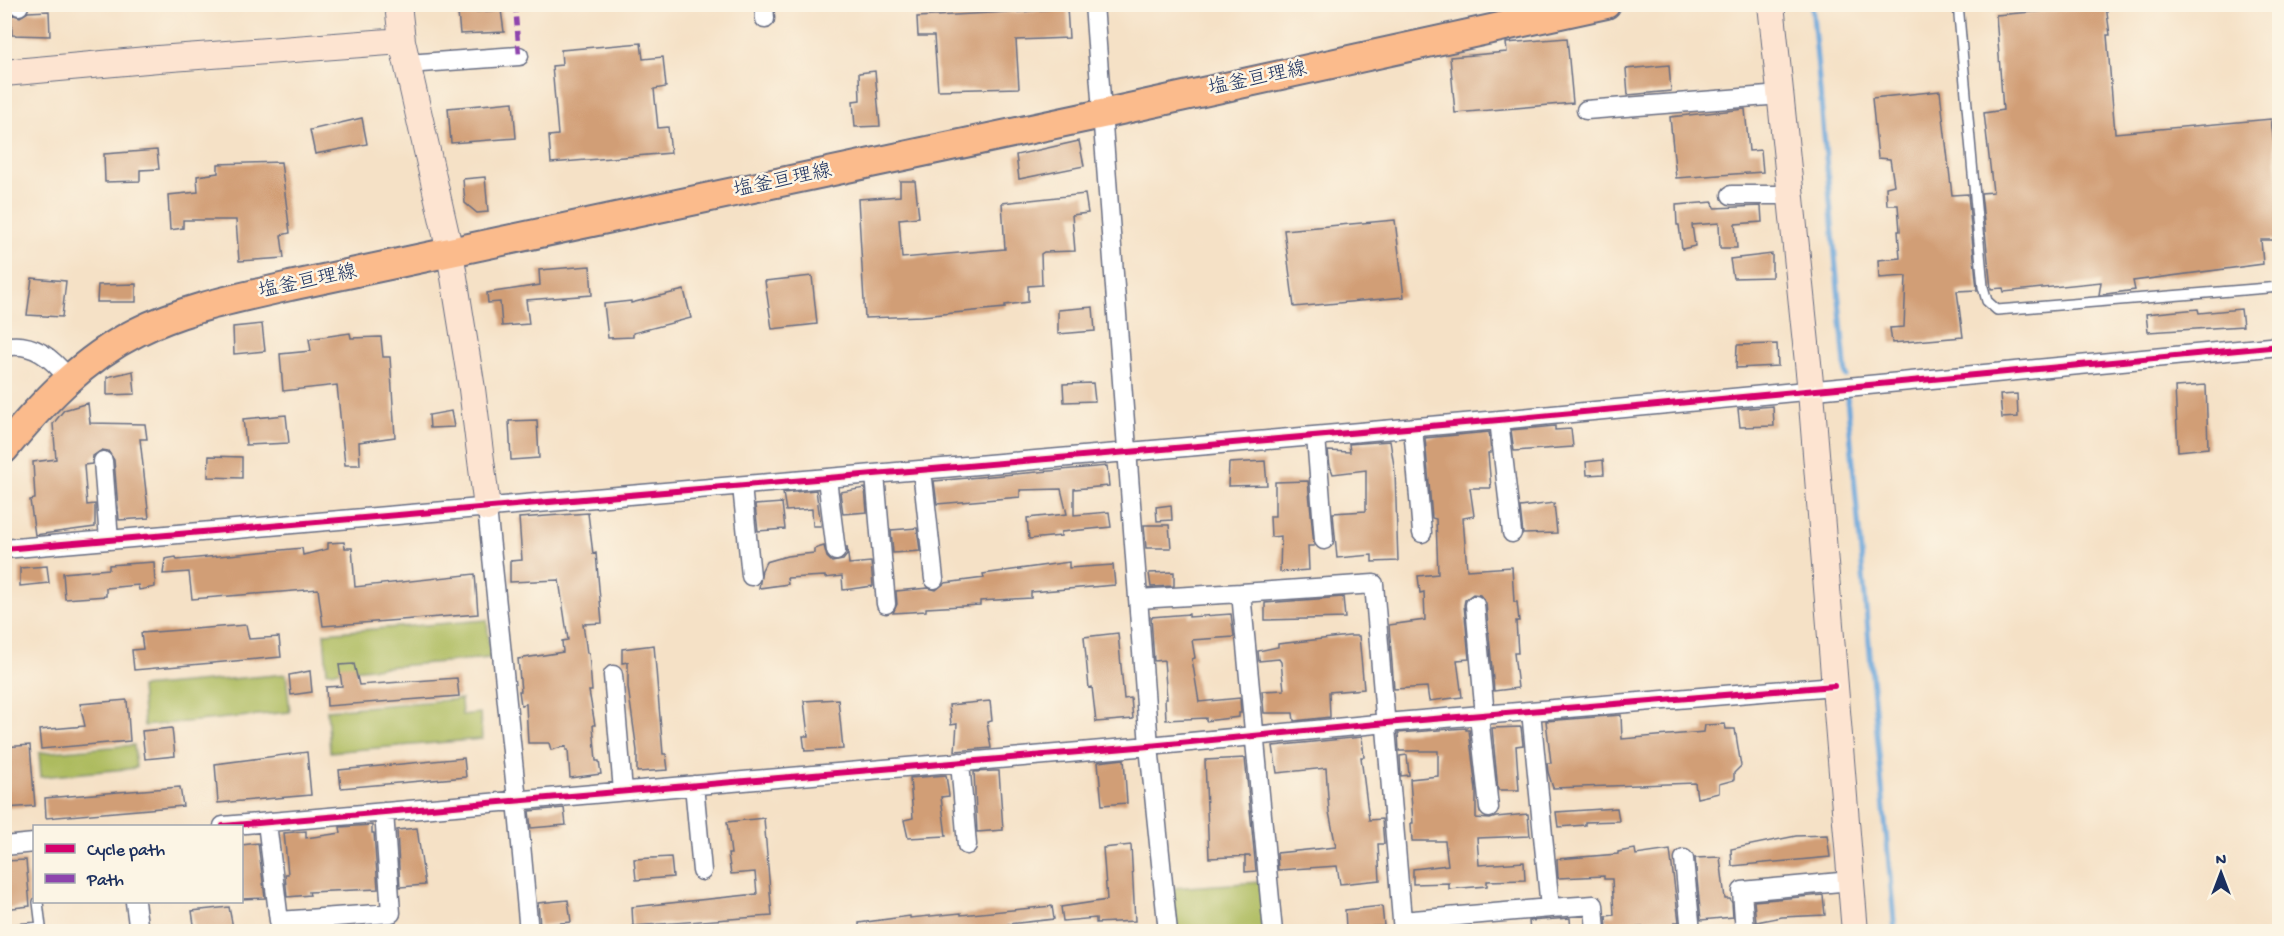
<svg xmlns="http://www.w3.org/2000/svg" width="2284" height="936" font-family="'Gochi Hand','Klee One',sans-serif">
<style>
.green{fill:#adbb5e;stroke:#64755e;stroke-width:1.5}
.lines{fill:none;stroke-linecap:round;stroke-linejoin:round}
.stream{stroke:#68a5da;stroke-width:5}
.building{fill:#d19e76}
.lane-casing{stroke:#676d82;stroke-width:12}
.street-casing{stroke:#676d82;stroke-width:21}
.secondary-casing{stroke:#676d82;stroke-width:28}
.primary-casing{stroke:#676d82;stroke-width:32}
.lane{stroke:#fff;stroke-width:9}
.street{stroke:#fff;stroke-width:18}
.secondary{stroke:#fde4d1;stroke-width:26}
.primary{stroke:#fbbb8c;stroke-width:28}
.quiet{stroke:#8e44ad;stroke-width:4.5;stroke-dasharray:9 4.5;stroke-linecap:butt}
.cycleway-casing{stroke:#fcf5e5;stroke-width:10}
.cycleway{stroke:#d6006c;stroke-width:6}
.labels{text-anchor:middle;dominant-baseline:central;stroke-width:5;stroke-linejoin:round;paint-order:stroke}
.street-label{font-size:20px;fill:#1b2f5e;stroke:#fcf5e5}
</style>
<rect width="100%" height="100%" fill="#fcf5e5"/>
<filter id="ink" filterUnits="userSpaceOnUse"><feTurbulence type="fractalNoise" baseFrequency=".0167" numOctaves="2"/><feDisplacementMap in="SourceGraphic" scale="12" xChannelSelector="R" yChannelSelector="G"/><feConvolveMatrix kernelMatrix="1 2 1 2 8 2 1 2 1" color-interpolation-filters="sRGB"/></filter>
<filter id="wash" filterUnits="userSpaceOnUse"><feTurbulence type="fractalNoise" baseFrequency=".008" numOctaves="4" result="noise"/><feDisplacementMap in="SourceGraphic" scale="24" xChannelSelector="R" yChannelSelector="G"/><feGaussianBlur stdDeviation="1.35" result="paint"/><feColorMatrix in="noise" values="0 0 0 0 0 0 0 0 0 0 0 0 0 0 0 0 0 1.4 0 .05"/><feComposite in="paint" operator="in"/></filter>
<g filter="url(#wash)">
<rect width="100%" height="100%" fill="#f5e1c6"/>
<!-- green -->
<path class="green" d="M 487,620 L 490,658 L 327,672 L 324,633 Z
M 286,674 L 290,712 L 144,726 L 141,687 Z
M 461,699 L 462,715 L 480,713 L 482,739 L 330,752 L 327,710 Z
M 134,745 L 136,768 L 41,777 L 39,753 Z
M 1261,882 L 1265,931 L 1175,931 L 1172,888 Z"/>
<g class="lines">
<!-- stream -->
<path class="stream" d="M 1812,4 L 1846,376
M 1847,397 L 1895,932"/>
</g>
<g id="blocks">
<!-- building -->
<path class="building" d="M 2106,6 L 2110,35 L 2107,35 L 2115,133 L 2271,119 L 2280,196 L 2280,240 L 2261,240 L 2263,264 L 2133,281 L 2135,290 L 2099,295 L 2101,282 L 2004,292 L 2003,288 L 1991,289 L 1981,193 L 1993,192 L 1984,113 L 2003,110 L 1996,15 Z
M 1067,8 L 1069,38 L 1016,40 L 1019,88 L 938,90 L 934,36 L 918,36 L 917,17 L 1009,12 L 1009,13 Z
M 501,10 L 504,32 L 460,34 L 458,13 Z
M 49,11 L 50,36 L 12,35 L 11,14 L 20,17 L 28,12 Z
M 1567,38 L 1573,103 L 1455,113 L 1450,57 L 1507,52 L 1506,43 Z
M 641,43 L 643,59 L 663,57 L 666,87 L 654,89 L 658,128 L 668,127 L 671,153 L 551,163 L 549,136 L 558,135 L 552,66 L 562,65 L 561,50 Z
M 1669,65 L 1671,91 L 1628,95 L 1626,69 Z
M 875,71 L 880,126 L 855,127 L 853,101 L 860,100 L 859,73 Z
M 1940,91 L 1952,195 L 1968,194 L 1977,290 L 1957,291 L 1963,337 L 1892,343 L 1890,328 L 1904,327 L 1906,276 L 1879,278 L 1878,260 L 1900,258 L 1898,231 L 1900,231 L 1898,205 L 1887,205 L 1886,187 L 1894,185 L 1890,159 L 1878,158 L 1872,98 Z
M 513,102 L 516,138 L 451,143 L 448,108 Z
M 1745,109 L 1749,151 L 1761,150 L 1763,172 L 1676,178 L 1670,117 Z
M 362,118 L 367,144 L 315,154 L 310,130 Z
M 1079,141 L 1084,166 L 1019,179 L 1016,155 Z
M 157,150 L 159,169 L 140,170 L 140,181 L 105,182 L 104,154 Z
M 281,162 L 290,233 L 281,235 L 284,258 L 239,261 L 236,220 L 183,220 L 183,228 L 170,230 L 168,195 L 198,192 L 197,176 L 218,173 L 218,164 Z
M 485,177 L 488,212 L 477,213 L 465,203 L 463,179 Z
M 900,181 L 915,181 L 919,217 L 899,219 L 902,258 L 1005,249 L 1002,203 L 1085,194 L 1088,213 L 1072,215 L 1075,251 L 1044,252 L 1041,254 L 1042,285 L 1028,286 L 1028,302 L 1005,305 L 1005,308 L 922,316 L 865,318 L 858,199 L 900,196 Z
M 1713,202 L 1714,208 L 1761,206 L 1762,222 L 1735,224 L 1737,248 L 1720,248 L 1719,223 L 1692,225 L 1695,246 L 1682,249 L 1679,225 L 1677,225 L 1676,205 Z
M 1395,220 L 1404,297 L 1294,307 L 1284,230 Z
M 1772,254 L 1772,277 L 1733,278 L 1730,259 Z
M 590,266 L 592,295 L 526,300 L 529,324 L 502,326 L 500,302 L 488,303 L 487,293 L 540,285 L 539,270 Z
M 812,276 L 817,324 L 772,329 L 765,281 Z
M 32,278 L 66,281 L 62,317 L 27,315 Z
M 136,284 L 136,302 L 97,302 L 98,285 Z
M 684,290 L 691,318 L 633,333 L 633,337 L 608,338 L 604,304 L 631,301 L 631,303 Z
M 1093,307 L 1095,331 L 1058,334 L 1058,310 Z
M 2198,309 L 2199,313 L 2241,309 L 2243,326 L 2148,332 L 2146,314 Z
M 262,324 L 265,351 L 234,354 L 233,327 Z
M 350,333 L 351,338 L 381,337 L 383,357 L 390,357 L 395,437 L 359,442 L 360,465 L 345,465 L 337,385 L 283,391 L 280,354 L 311,351 L 309,339 Z
M 1777,344 L 1778,366 L 1736,368 L 1737,345 Z
M 133,371 L 135,394 L 107,395 L 107,377 Z
M 1093,383 L 1095,401 L 1064,402 L 1063,384 Z
M 2206,385 L 2208,448 L 2178,451 L 2175,387 Z
M 2017,394 L 2018,417 L 2002,418 L 2000,395 Z
M 88,403 L 90,423 L 145,424 L 147,439 L 140,439 L 149,518 L 119,520 L 114,460 L 108,451 L 102,450 L 93,456 L 92,464 L 84,465 L 87,505 L 95,504 L 95,527 L 35,535 L 30,500 L 35,499 L 33,462 L 56,459 L 53,424 L 64,410 Z
M 1773,406 L 1774,426 L 1740,427 L 1738,409 Z
M 451,411 L 454,427 L 430,428 L 429,415 Z
M 286,415 L 289,443 L 246,445 L 243,419 Z
M 537,420 L 539,458 L 511,460 L 509,421 Z
M 1555,426 L 1555,430 L 1571,429 L 1573,447 L 1514,451 L 1511,430 Z
M 1489,432 L 1491,453 L 1488,453 L 1491,488 L 1470,488 L 1474,516 L 1463,518 L 1467,570 L 1512,567 L 1514,602 L 1517,602 L 1519,621 L 1516,621 L 1518,653 L 1514,653 L 1518,688 L 1494,691 L 1486,603 L 1480,595 L 1473,594 L 1465,600 L 1464,605 L 1469,659 L 1457,660 L 1462,697 L 1429,701 L 1427,687 L 1394,689 L 1389,625 L 1425,620 L 1424,592 L 1420,593 L 1418,576 L 1438,574 L 1436,519 L 1432,518 L 1425,438 Z
M 1390,441 L 1395,472 L 1398,561 L 1372,562 L 1372,555 L 1337,558 L 1333,513 L 1366,511 L 1366,470 L 1333,474 L 1330,466 L 1328,451 L 1350,452 L 1349,444 Z
M 209,456 L 242,457 L 242,478 L 208,477 Z
M 1603,460 L 1604,474 L 1587,475 L 1586,462 Z
M 1265,461 L 1267,485 L 1228,486 L 1229,463 Z
M 1107,466 L 1109,486 L 1074,489 L 1074,515 L 1109,512 L 1111,527 L 1061,532 L 1061,536 L 1029,539 L 1027,518 L 1067,514 L 1061,489 L 1020,490 L 1020,497 L 937,504 L 934,481 Z
M 1308,481 L 1314,546 L 1308,546 L 1309,570 L 1280,572 L 1281,536 L 1271,537 L 1270,516 L 1275,516 L 1275,482 Z
M 865,488 L 867,512 L 843,514 L 840,492 Z
M 816,490 L 821,526 L 813,526 L 812,509 L 786,511 L 783,493 Z
M 782,503 L 785,529 L 758,531 L 755,505 Z
M 1554,503 L 1557,533 L 1523,534 L 1520,507 Z
M 1171,505 L 1172,520 L 1157,521 L 1156,507 Z
M 588,513 L 593,554 L 596,553 L 602,623 L 583,624 L 587,653 L 589,653 L 592,691 L 589,691 L 595,725 L 593,725 L 596,761 L 599,761 L 601,774 L 570,778 L 568,750 L 566,750 L 566,746 L 551,750 L 549,743 L 528,743 L 526,704 L 521,705 L 519,691 L 521,691 L 518,659 L 563,652 L 562,641 L 568,640 L 559,580 L 510,582 L 510,561 L 522,560 L 519,518 Z
M 1144,525 L 1169,525 L 1171,548 L 1146,548 Z
M 917,528 L 920,551 L 893,553 L 891,530 Z
M 344,542 L 345,548 L 352,548 L 355,587 L 475,574 L 478,614 L 323,626 L 318,589 L 192,599 L 189,572 L 163,574 L 165,559 L 176,557 L 177,560 L 302,548 L 303,555 L 328,549 L 328,543 Z
M 824,546 L 827,557 L 832,562 L 843,560 L 847,555 L 847,546 L 849,564 L 871,562 L 873,586 L 843,590 L 842,576 L 825,578 L 825,576 L 787,578 L 788,584 L 759,588 L 762,570 L 766,562 L 787,556 L 814,553 L 814,549 Z
M 154,562 L 155,587 L 139,590 L 138,585 L 106,588 L 106,596 L 65,599 L 63,573 L 109,569 L 109,565 Z
M 1069,562 L 1069,568 L 1113,565 L 1115,585 L 1031,592 L 1031,598 L 980,601 L 980,605 L 926,608 L 926,611 L 893,613 L 897,604 L 896,591 L 928,588 L 936,590 L 945,583 L 984,578 L 983,574 Z
M 47,566 L 49,583 L 20,586 L 20,568 Z
M 1174,572 L 1174,586 L 1151,587 L 1149,573 Z
M 1343,597 L 1345,618 L 1265,620 L 1265,603 Z
M 1189,614 L 1189,617 L 1231,614 L 1234,637 L 1192,640 L 1195,658 L 1192,659 L 1199,702 L 1240,698 L 1241,713 L 1239,713 L 1239,717 L 1206,721 L 1206,718 L 1166,720 L 1165,699 L 1167,699 L 1164,660 L 1154,661 L 1151,617 Z
M 246,625 L 249,639 L 279,637 L 281,657 L 134,670 L 132,650 L 143,649 L 141,633 Z
M 1118,633 L 1124,699 L 1131,698 L 1133,719 L 1096,722 L 1092,687 L 1089,688 L 1084,637 Z
M 1349,636 L 1359,636 L 1364,689 L 1329,692 L 1330,717 L 1294,721 L 1293,713 L 1264,713 L 1262,691 L 1284,690 L 1281,662 L 1279,659 L 1259,661 L 1258,651 L 1278,647 L 1278,644 Z
M 654,645 L 663,754 L 666,754 L 668,770 L 637,772 L 637,751 L 628,687 L 628,662 L 622,663 L 622,649 Z
M 354,664 L 359,685 L 457,678 L 459,696 L 327,706 L 326,687 L 342,686 L 339,665 Z
M 310,671 L 312,692 L 291,695 L 289,675 Z
M 838,699 L 843,749 L 805,751 L 803,736 L 808,736 L 804,701 Z
M 127,700 L 130,741 L 41,749 L 39,730 L 85,726 L 80,704 Z
M 990,701 L 992,721 L 987,722 L 991,748 L 955,751 L 957,724 L 951,725 L 949,705 Z
M 1621,715 L 1622,739 L 1704,732 L 1705,725 L 1725,724 L 1726,729 L 1735,729 L 1741,766 L 1734,773 L 1734,780 L 1719,784 L 1719,793 L 1697,798 L 1695,783 L 1553,788 L 1548,772 L 1547,763 L 1551,763 L 1546,721 Z
M 1521,727 L 1523,745 L 1516,746 L 1519,790 L 1498,790 L 1492,728 Z
M 172,728 L 175,756 L 145,759 L 142,731 Z
M 1466,728 L 1466,730 L 1469,730 L 1476,791 L 1476,818 L 1490,819 L 1496,817 L 1528,814 L 1530,836 L 1477,838 L 1479,865 L 1524,862 L 1525,880 L 1487,881 L 1487,886 L 1449,889 L 1449,883 L 1413,884 L 1413,869 L 1448,865 L 1445,841 L 1412,841 L 1411,823 L 1413,823 L 1410,779 L 1438,776 L 1438,751 L 1399,751 L 1398,733 Z
M 1362,737 L 1364,757 L 1361,757 L 1369,820 L 1382,819 L 1384,844 L 1378,844 L 1380,880 L 1340,884 L 1337,866 L 1278,870 L 1277,853 L 1336,847 L 1329,812 L 1326,768 L 1277,773 L 1273,746 Z
M 30,745 L 35,806 L 4,808 L 4,747 Z
M 307,752 L 311,795 L 218,803 L 215,764 Z
M 1407,755 L 1409,775 L 1401,776 L 1400,756 Z
M 464,758 L 466,777 L 341,788 L 339,770 Z
M 1245,758 L 1256,871 L 1245,872 L 1245,856 L 1251,856 L 1209,858 L 1205,760 Z
M 1124,759 L 1127,803 L 1102,805 L 1098,762 Z
M 994,771 L 999,771 L 1003,830 L 977,832 L 974,772 Z
M 946,775 L 949,796 L 941,797 L 946,836 L 908,838 L 904,820 L 913,818 L 910,778 Z
M 180,787 L 183,806 L 46,818 L 45,798 Z
M 564,808 L 566,825 L 531,828 L 529,811 Z
M 1617,808 L 1619,821 L 1585,822 L 1585,825 L 1558,827 L 1556,812 Z
M 764,818 L 772,916 L 633,926 L 632,907 L 757,894 L 755,872 L 731,874 L 728,854 L 731,854 L 727,822 Z
M 372,825 L 372,833 L 374,833 L 378,889 L 309,892 L 310,895 L 287,897 L 285,874 L 288,874 L 284,833 L 306,831 L 306,838 L 341,833 L 340,827 Z
M 417,828 L 425,885 L 400,887 L 397,830 Z
M 1827,835 L 1830,857 L 1732,866 L 1731,849 L 1796,836 Z
M 258,843 L 265,898 L 242,899 L 242,845 Z
M 1131,845 L 1135,921 L 1096,923 L 1096,918 L 1063,921 L 1061,907 L 1107,900 L 1103,848 Z
M 1635,849 L 1636,855 L 1670,850 L 1679,922 L 1674,922 L 1675,932 L 1644,932 L 1644,927 L 1607,930 L 1606,916 L 1614,915 L 1612,879 L 1604,879 L 1604,876 L 1558,878 L 1557,859 L 1618,854 L 1618,852 Z
M 671,857 L 673,877 L 636,880 L 634,859 Z
M 1720,857 L 1725,899 L 1730,899 L 1732,903 L 1733,917 L 1701,920 L 1695,858 Z
M 26,860 L 30,906 L 4,909 L 4,861 Z
M 1823,895 L 1825,915 L 1782,917 L 1756,922 L 1754,901 Z
M 568,900 L 571,922 L 540,925 L 538,903 Z
M 1052,906 L 1054,919 L 1008,924 L 1009,932 L 859,932 L 859,923 L 910,916 L 910,918 L 961,913 L 961,915 Z
M 1382,906 L 1384,926 L 1346,928 L 1345,910 Z
M 229,907 L 233,928 L 195,931 L 192,911 Z
M 1570,918 L 1571,932 L 1530,932 L 1529,921 Z"/>
</g>
</g>
<g filter="url(#ink)">
<use href="#blocks" fill-opacity="0" stroke="#676d82" stroke-width="1.5"/>
<g class="lines">
<defs>
<path id="lane" d="M 1958,4 L 1983,287 L 1987,301 L 1997,310 L 2280,287
M 2278,4 L 2280,22
M 4,930 L 41,927 L 38,902"/>
<path id="street" d="M 19,4 L 19,6
M 764,4 L 765,19
M 1094,4 L 1149,746 L 1168,932
M 407,64 L 519,56
M 1586,110 L 1781,95
M 1731,195 L 1791,195
M 4,347 C 33,341 52,358 69,379
M 1499,420 L 1512,533
M 1413,427 L 1422,533
M 1316,436 L 1324,540
M 103,461 L 109,540
M 922,470 L 934,579
M 875,474 L 886,604
M 827,479 L 836,551
M 742,486 L 751,576
M 487,508 L 517,800 L 529,932
M 4,549 L 1499,420 L 2280,346
M 1241,593 L 1374,584 L 1403,932
M 1138,599 L 1241,593 L 1273,932
M 1475,605 L 1485,716
M 613,675 L 623,791
M 1479,716 L 1489,808
M 960,762 L 967,845
M 694,785 L 702,871
M 267,823 L 279,921 L 391,913 L 384,812
M 223,826 L 1149,746 L 1397,722 L 1834,686
M 4,846 L 34,843
M 1684,859 L 1691,932
M 135,902 L 139,932
M 1550,908 L 1594,905 L 1596,932
M 1402,921 L 1550,908 L 1531,711
M 1745,932 L 1742,891 L 1851,881"/>
<path id="secondary" d="M 398,4 L 402,41 L 450,252 L 472,389 L 487,508
M 1771,4 L 1811,392 L 1855,932
M 4,73 L 158,59 L 402,41"/>
<path id="primary" d="M 4,449 C 42,403 83,359 137,332 C 184,308 239,298 290,286 L 1102,114 L 1606,4"/>
</defs>
<!-- lane casing -->
<use href="#lane" class="lane-casing"/>
<!-- street casing -->
<use href="#street" class="street-casing"/>
<!-- secondary casing -->
<use href="#secondary" class="secondary-casing"/>
<!-- primary casing -->
<use href="#primary" class="primary-casing"/>
<!-- lane -->
<use href="#lane" class="lane"/>
<!-- street -->
<use href="#street" class="street"/>
<!-- secondary -->
<use href="#secondary" class="secondary"/>
<!-- primary -->
<use href="#primary" class="primary"/>
<!-- quiet -->
<path class="quiet" d="M 515,4 L 519,56"/>
<defs>
<path id="cycleway" d="M 4,549 L 1499,420 L 2280,346
M 223,826 L 1149,746 L 1397,722 L 1834,686"/>
</defs>
<!-- cycleway casing -->
<use href="#cycleway" class="cycleway-casing"/>
<!-- cycleway -->
<use href="#cycleway" class="cycleway"/>
</g>
</g>
<g class="labels">
<!-- street labels -->
<g class="street-label">
<text transform="translate(1258 80) rotate(-12)">塩釜亘理線</text>
<text transform="translate(783 182) rotate(-12)">塩釜亘理線</text>
<text transform="translate(308 283) rotate(-12)">塩釜亘理線</text>
</g>
</g>
<!-- margin -->
<rect width="2284" height="936" fill="none" stroke="#fcf5e5" stroke-width="24"/>
<!-- legend -->
<rect x="33" y="825" width="210" height="78" fill="#fcf5e5" stroke="#a2a6af" stroke-width="1.5"/>
<rect x="45" y="844" width="30" height="9" fill="#d6006c" stroke="#a2a6af" stroke-width="1.5"/>
<text x="87" y="855" font-size="18" fill="#1b2f5e">Cycle path</text>
<rect x="45" y="874" width="30" height="9" fill="#8e44ad" stroke="#a2a6af" stroke-width="1.5"/>
<text x="87" y="885" font-size="18" fill="#1b2f5e">Path</text>
<!-- north arrow -->
<g transform="translate(2221 873)" stroke="#fcf5e5" stroke-width="4.5" paint-order="stroke">
<path d="M0-4.5L10 22L0 15L-10 22Z" fill="#1b2f5e"/>
<text y="-9" font-size="16" font-weight="bold" text-anchor="middle" fill="#1b2f5e">N</text>
</g>
</svg>
